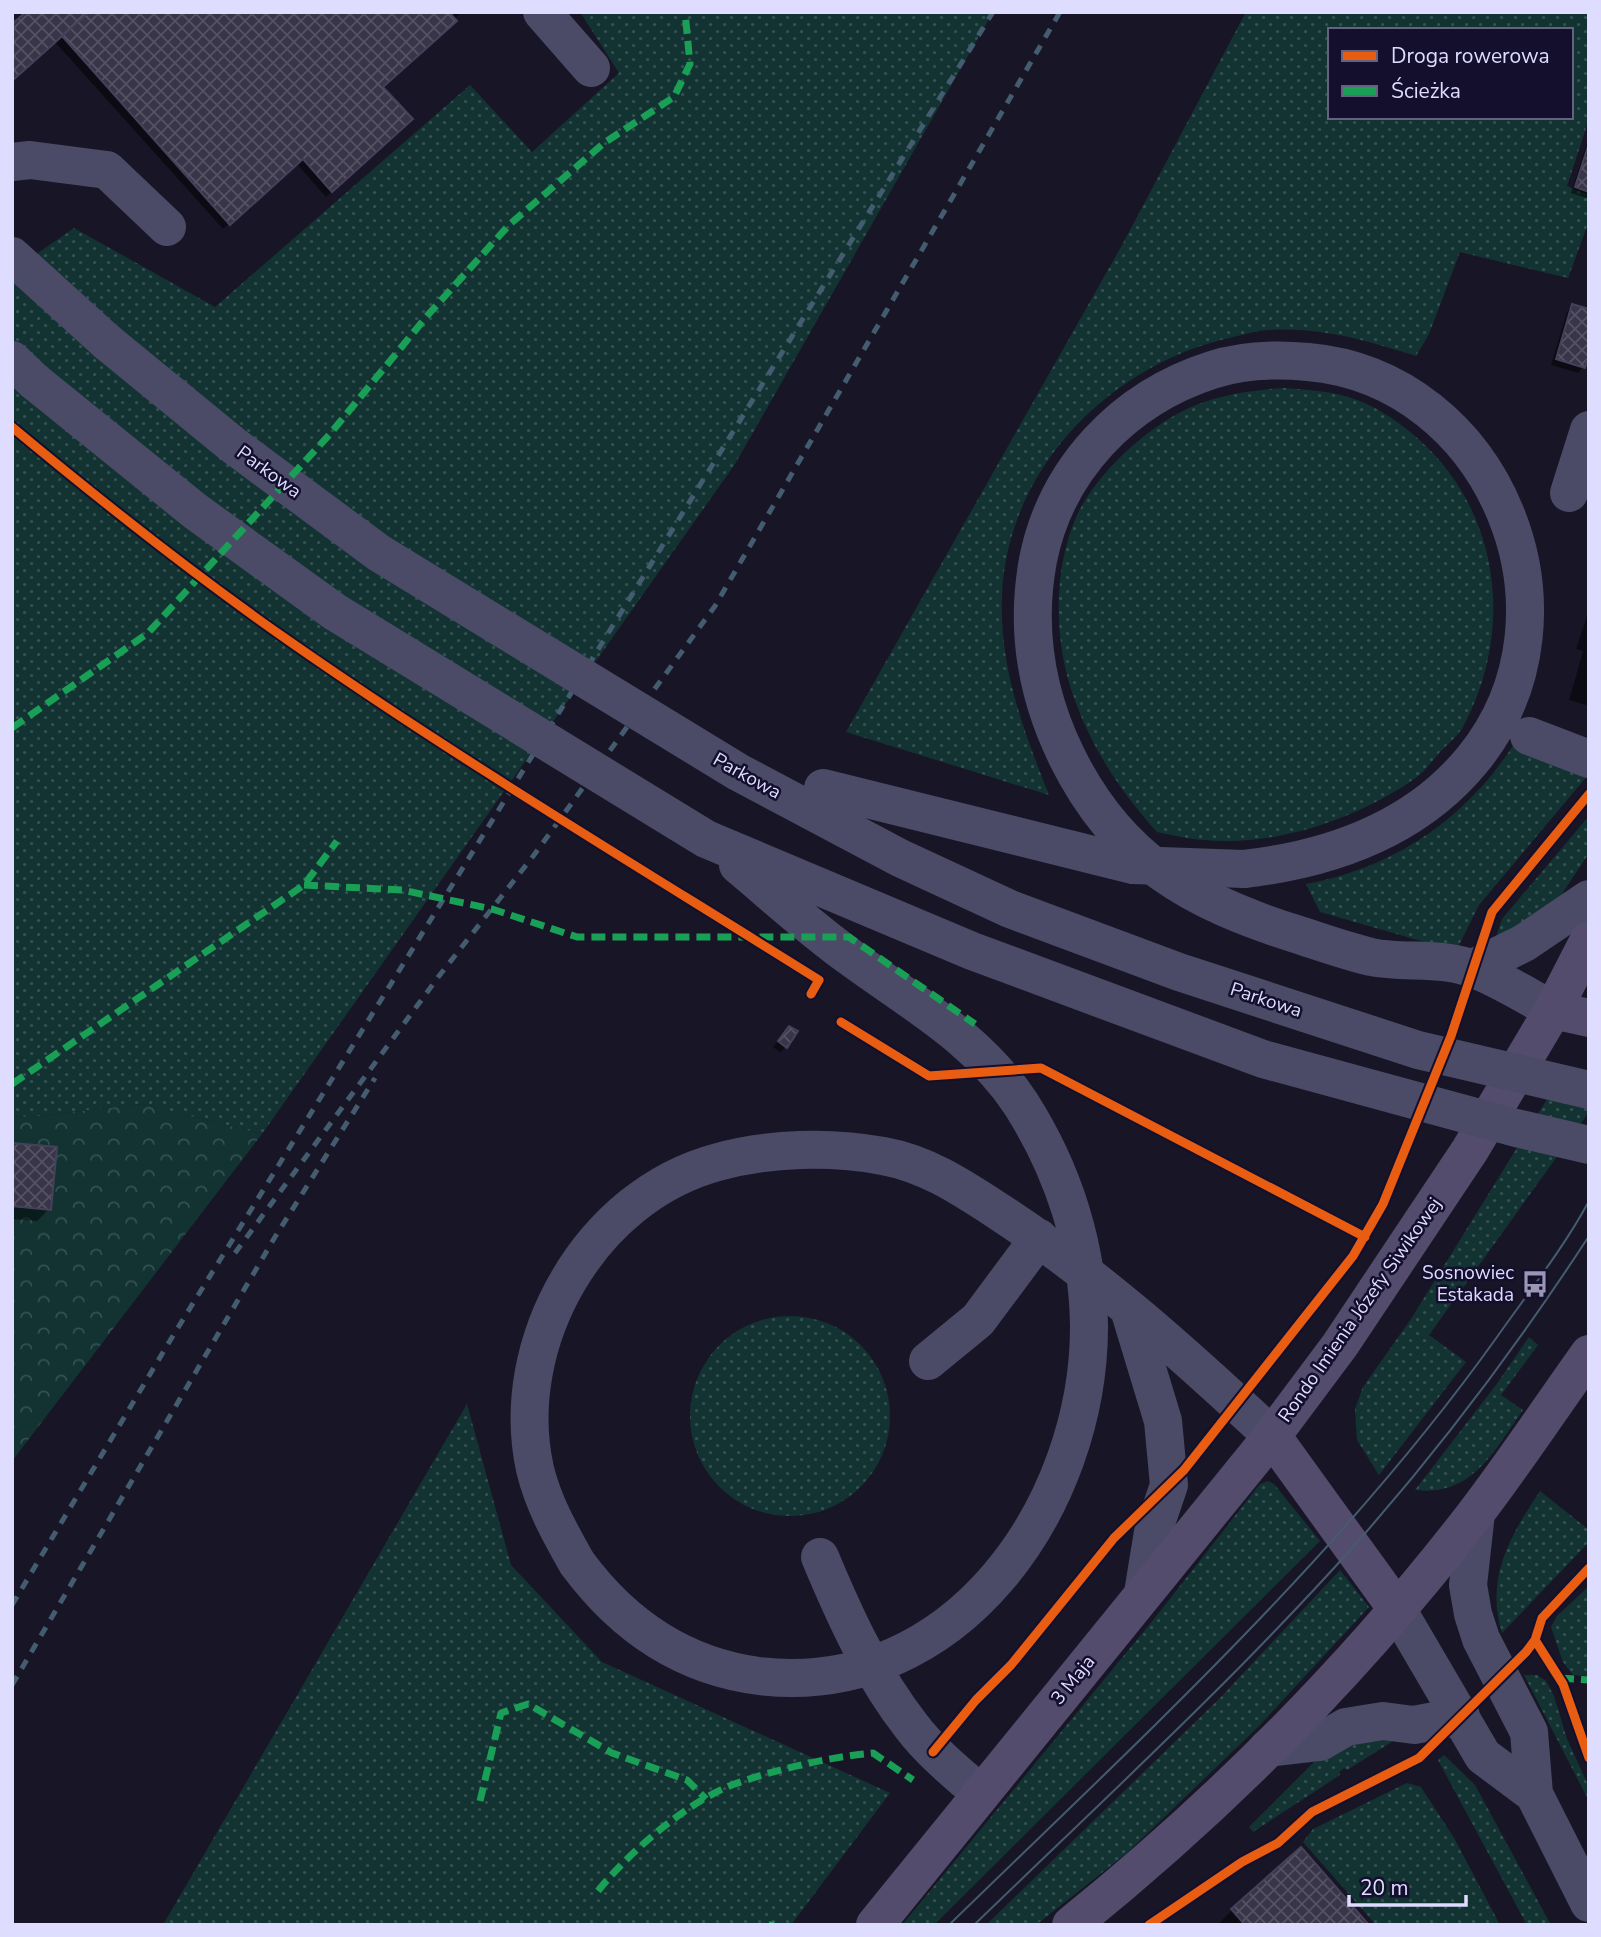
<svg xmlns="http://www.w3.org/2000/svg" width="1601" height="1937" font-family="'Nunito Sans',sans-serif">
<style>
.grass{fill:url(#grass-dots);fill-rule:evenodd}
.forest{fill:url(#forest-crowns)}
.shadow{fill:#0007}
.building{fill:url(#building-cross-hatch);stroke:#45415a;stroke-width:2}
.lines{fill:none;stroke-linecap:round;stroke-linejoin:round}
.minor{stroke:#4b4b67;stroke-width:38}
.major{stroke:#544c6c;stroke-width:38}
.tram{stroke:#445c6f;stroke-width:2}
.rail{stroke:#445c6f;stroke-width:5;stroke-dasharray:10 9;stroke-linecap:butt}
.minor-bridge{stroke:#4b4b67;stroke-width:38}
.quiet{stroke:#1a9f57;stroke-width:7;stroke-dasharray:14 7;stroke-linecap:butt}
.cycleway-casing{stroke:#130f2d;stroke-width:13}
.cycleway{stroke:#e95d12;stroke-width:9}
.labels{text-anchor:middle;dominant-baseline:central;stroke-width:5;stroke-linejoin:round;paint-order:stroke}
.street-label{font-size:19px;fill:#dedcff;stroke:#130f2d}
.poi-label{font-size:19px;fill:#dedcff;stroke:#130f2d;text-anchor:end}
</style>
<defs>
<pattern id="grass-dots" width="8" height="8" patternUnits="userSpaceOnUse" patternTransform="scale(1.75)"><rect width="8" height="8" fill="#133333"/><path d="M2 2h.1M6 6h.1" fill="none" stroke="#355052" stroke-width="1.8" stroke-linecap="round"/></pattern>
<pattern id="forest-crowns" width="20" height="18" patternUnits="userSpaceOnUse" patternTransform="scale(1.75)"><rect width="20" height="18" fill="#133333"/><path d="M2 6a3 3 0 1 1 6 0M12 15a3 3 0 1 1 6 0" fill="none" stroke="#355052"/></pattern>
<pattern id="building-cross-hatch" width="8" height="8" patternUnits="userSpaceOnUse" patternTransform="scale(1.75)"><rect width="8" height="8" fill="#373547"/><path d="M0 0l8 8M0 8l8-8" fill="none" stroke="#545263"/></pattern>
</defs>
<rect width="100%" height="100%" fill="#181626"/>
<!-- grass -->
<path class="grass" d="M 580,12 L 993,12 L 735,464 L 262,1134 L 142,1104 L 30,1117 L 12,1116 L 12,271 L 74,228 L 215,307 L 470,85 L 532,152 L 619,73 Z
M 1246,12 L 1589,12 L 1589,119 L 1567,186 L 1589,195 L 1589,221 L 1568,278 L 1460,252 L 1429,334 L 1416,356 C 1367,341 1322,327 1270,330 C 1257,330 1242,335 1229,338 C 1110,365 1007,469 1002,595 C 999,667 1023,729 1049,795 L 846,732 L 1121,247 ZM 1330,30 L 1571,30 L 1571,117 L 1330,117 Z
M 1284,388 C 1308,390 1334,391 1357,400 C 1379,408 1397,421 1415,436 C 1500,509 1515,628 1464,725 C 1459,735 1448,744 1440,752 C 1432,761 1424,773 1414,779 C 1357,819 1274,847 1204,840 C 1188,839 1172,835 1157,832 C 1120,791 1090,746 1072,692 C 1054,638 1053,569 1077,515 C 1098,471 1151,423 1196,405 C 1224,394 1254,390 1284,388 Z
M 1514,744 L 1588,775 L 1479,905 L 1456,951 L 1320,912 L 1306,884 C 1394,868 1466,819 1514,744 Z
M 1589,816 L 1589,853 L 1556,903 L 1495,940 L 1502,919 Z
M 1551,1093 L 1589,1101 L 1589,1112 L 1429,1335 L 1466,1362 L 1379,1475 L 1357,1440 L 1355,1409 L 1363,1387 L 1411,1319 Z
M690 1416a100 100 0 1 1 200 0a100 100 0 1 1-200 0Z
M 1529,1337 L 1538,1345 L 1501,1395 L 1523,1410 C 1494,1451 1472,1497 1415,1490 L 1496,1385 Z
M 467,1404 L 511,1565 L 602,1662 L 890,1793 L 791,1925 L 163,1925 Z
M 1268,1481 L 1274,1484 L 1320,1541 L 934,1925 L 902,1925 L 1154,1619 L 1260,1484 Z
M 1540,1491 L 1589,1530 L 1589,1542 L 1502,1633 C 1485,1578 1510,1536 1540,1491 Z
M 1340,1570 L 1369,1607 L 1259,1726 L 1128,1852 L 1036,1925 L 986,1925 L 1221,1697 Z
M 1589,1586 L 1589,1676 L 1573,1675 L 1563,1662 L 1551,1627 L 1557,1616 Z
M 1524,1675 L 1537,1675 L 1546,1681 L 1554,1696 L 1567,1739 L 1589,1787 L 1589,1801 Z
M 1398,1738 L 1347,1770 L 1344,1768 L 1339,1772 L 1340,1775 L 1253,1832 L 1249,1827 L 1315,1761 L 1339,1747 Z
M 1444,1755 L 1475,1785 L 1551,1925 L 1527,1925 L 1438,1760 Z
M 1407,1783 L 1421,1787 L 1454,1838 L 1500,1925 L 1376,1925 L 1303,1842 L 1313,1829 Z"/>
<!-- forest -->
<path class="forest" d="M 142,1104 L 262,1134 L 12,1461 L 12,1116 L 30,1117 Z"/>
<!-- shadow -->
<path class="shadow" d="M 28,12 L 462,12 L 381,87 L 405,125 L 326,197 L 296,163 L 223,229 Z
M 1589,137 L 1589,199 L 1571,193 Z
M 1572,306 L 1583,367 L 1578,373 L 1551,365 L 1567,312 Z
M 1589,610 L 1589,706 L 1569,700 L 1583,651 L 1576,649 Z
M 789,1028 L 786,1047 L 780,1052 L 773,1047 Z
M 12,1145 L 49,1209 L 37,1221 L 12,1219 Z
M 1300,1849 L 1367,1925 L 1217,1925 L 1232,1910 Z"/>
<!-- building -->
<path class="building" d="M 26,12 L 89,12 L 12,81 L 12,24 Z
M 89,12 L 449,12 L 457,21 L 383,87 L 413,119 L 332,192 L 303,159 L 230,225 L 62,36 Z
M 1589,143 L 1589,192 L 1575,187 Z
M 1572,304 L 1589,309 L 1589,355 L 1585,368 L 1556,359 Z
M 789,1026 L 798,1031 L 787,1048 L 778,1041 Z
M 12,1143 L 57,1147 L 51,1210 L 12,1206 Z
M 1301,1847 L 1369,1925 L 1245,1925 L 1231,1909 Z"/>
<g class="lines">
<!-- minor -->
<path class="minor" d="M 542,12 L 591,68
M 12,162 L 30,160 L 107,170 L 167,227
M 12,256 L 107,342
M 12,360 L 34,381
M 1569,493 L 1589,430
M 1529,736 L 1589,759
M 1244,869 C 1331,859 1416,829 1473,759 C 1592,613 1494,378 1308,362 C 1276,359 1242,360 1212,370 C 1124,398 1056,469 1038,560 C 1025,630 1036,694 1067,757 C 1118,860 1191,901 1296,934 C 1321,942 1346,951 1371,957 C 1405,964 1443,956 1476,970 C 1502,980 1528,997 1553,1010
M 1473,968 L 1524,943 L 1589,899
M 1129,1309 L 1163,1421 L 1169,1485 L 1153,1532 L 1143,1593
M 928,1361 L 978,1320 L 1039,1238
M 1476,1513 L 1468,1585 L 1473,1614 L 1481,1639 L 1529,1732 L 1534,1794 L 1589,1903
M 820,1557 C 845,1617 872,1676 912,1727 C 931,1752 957,1773 981,1794
M 577,1563 C 560,1533 543,1503 535,1469 C 507,1343 590,1196 718,1162 C 769,1148 830,1146 883,1156 C 928,1164 964,1189 1001,1213 C 1099,1277 1187,1357 1272,1436
M 1397,1609 L 1483,1756 L 1534,1794
M 1268,1748 L 1320,1742 L 1346,1727 L 1383,1721 L 1414,1725 L 1461,1716"/>
<!-- major -->
<path class="major" d="M 1553,1010 L 1589,1018
M 1272,1436 L 1397,1609
M 875,1925 L 1272,1436 L 1340,1345 L 1470,1150 L 1553,1010 L 1589,940
M 1071,1925 C 1220,1805 1358,1666 1475,1514 C 1515,1462 1551,1407 1589,1354"/>
<!-- tram -->
<path class="tram" d="M 949,1925 C 1141,1738 1341,1556 1497,1337 C 1528,1293 1563,1249 1589,1201
M 974,1925 C 1102,1801 1234,1680 1353,1547 C 1439,1450 1518,1345 1589,1236"/>
<!-- rail -->
<path class="rail" d="M 235,1253 L 439,976 L 534,855 L 715,606 L 1060,12
M 12,1605 L 174,1334 L 993,12
M 12,1685 L 275,1237 L 375,1078"/>
<!-- minor-bridge -->
<path class="minor-bridge" d="M 107,342 L 233,445 L 379,553 L 738,772 L 900,858 L 1010,909 L 1179,972 L 1418,1050 L 1589,1090
M 34,381 L 195,511 L 335,612 L 706,839 L 972,951 L 1263,1059 L 1516,1128 L 1589,1145
M 823,788 L 1133,865 L 1244,869
M 577,1563 C 622,1624 682,1666 759,1676 C 956,1700 1090,1505 1089,1325 C 1088,1246 1063,1170 1021,1104 C 978,1038 911,1002 850,957 C 811,929 775,896 738,865"/>
<!-- quiet -->
<path class="quiet" d="M 12,728 L 148,633 L 330,434 L 427,316 L 509,225 L 604,143 L 674,97 L 690,64 L 685,12
M 304,885 L 402,890 L 492,909 L 577,937 L 849,937 L 975,1024
M 12,1084 L 304,885 L 337,841
M 1560,1678 L 1589,1680
M 480,1801 L 501,1713 L 528,1704 L 612,1753 L 687,1780 L 706,1799
M 598,1891 C 628,1853 686,1803 732,1785 C 773,1770 829,1757 873,1753 L 913,1780
M 769,1925 L 774,1925"/>
<defs>
<path id="cycleway" d="M 12,427 C 102,502 193,574 289,641 C 461,761 642,869 819,980 L 811,994
M 841,1022 L 929,1076 L 1041,1068 L 1365,1237
M 1535,1640 L 1563,1684 L 1589,1758
M 933,1752 L 976,1700 L 1011,1665 L 1114,1538 L 1184,1470 L 1353,1256 L 1383,1204 L 1451,1036 L 1492,912 L 1589,794
M 1149,1925 L 1242,1862 L 1278,1843 L 1312,1812 L 1419,1758 L 1526,1652 L 1535,1640 L 1542,1618 L 1589,1568"/>
</defs>
<!-- cycleway casing -->
<use href="#cycleway" class="cycleway-casing"/>
<!-- cycleway -->
<use href="#cycleway" class="cycleway"/>
</g>
<!-- icons -->
<defs>
<symbol id="bus-bare" viewBox="-9 -9 18 18"><path d="M-5-6H5V4H4V6H2V4H-2V6H-4V4H-5ZM-3.5-4V0h7V-4ZM-3.5 1.2v1.5H-2V1.2ZM2 1.2v1.5H3.5V1.2Z" fill="#9997b3" stroke="#130f2d" stroke-width="2.5" paint-order="stroke"/></symbol>
</defs>
<g fill-rule="evenodd">
<use href="#bus-bare" x="1516" y="1265" width="38" height="38"/>
</g>
<g class="labels">
<!-- street labels -->
<g class="street-label">
<text transform="translate(269 472) rotate(36)">Parkowa</text>
<text transform="translate(747 776) rotate(29)">Parkowa</text>
<text transform="translate(1266 1000) rotate(18)">Parkowa</text>
<text transform="translate(1360 1310) rotate(-55)">Rondo Imienia Józefy Siwikowej</text>
<text transform="translate(1073 1680) rotate(-51)">3 Maja</text>
</g>
<!-- poi labels -->
<g class="poi-label">
<text x="1514" y="1273">Sosnowiec<tspan x="1514" dy="22">Estakada</tspan></text>
</g>
</g>
<!-- border -->
<rect width="1601" height="1937" fill="none" stroke="#dedcff" stroke-width="28"/>
<!-- legend -->
<rect x="1328" y="28" width="245" height="91" fill="#130f2d" stroke="#646181" stroke-width="2"/>
<rect x="1342" y="51" width="35" height="10" fill="#e95d12" stroke="#646181" stroke-width="2"/>
<text x="1391" y="63" font-size="21" fill="#dedcff">Droga rowerowa</text>
<rect x="1342" y="86" width="35" height="10" fill="#1a9f57" stroke="#646181" stroke-width="2"/>
<text x="1391" y="98" font-size="21" fill="#dedcff">Ścieżka</text>
<!-- scale -->
<path d="M1349 1895v10h117v-10" fill="none" stroke="#dedcff" stroke-width="3.5"/>
<text x="1360" y="1895" font-size="21" fill="#dedcff" stroke="#130f2d" stroke-width="5" paint-order="stroke">20 m</text>
</svg>
